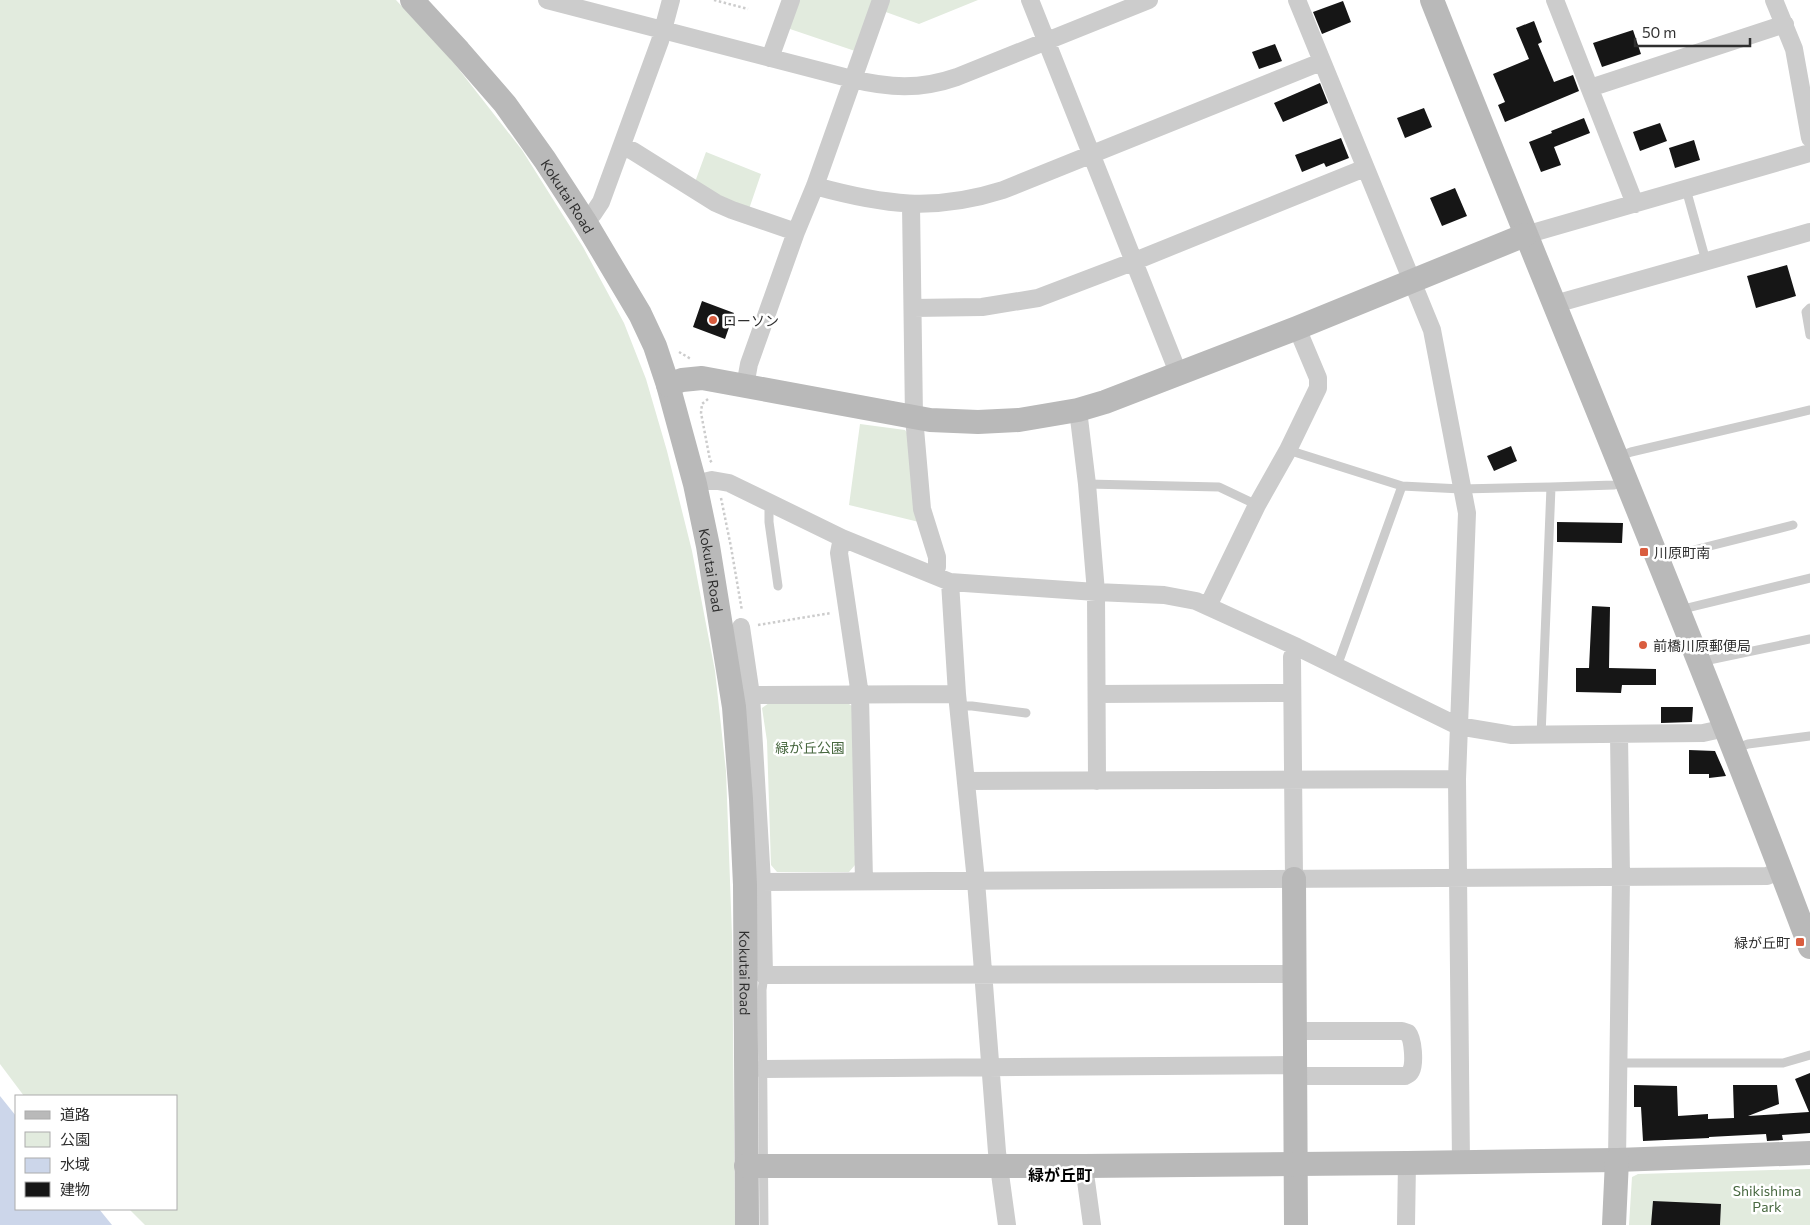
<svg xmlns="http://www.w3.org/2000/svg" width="1810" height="1225" font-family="Commissioner,'Noto Sans JP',sans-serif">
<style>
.green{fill:#e2ebde}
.water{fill:#ccd6ea}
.building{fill:#161616}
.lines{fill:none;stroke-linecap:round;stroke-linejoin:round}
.path{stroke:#ccc;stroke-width:2.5;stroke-dasharray:2.5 2.5;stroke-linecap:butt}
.lane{stroke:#ccc;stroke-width:9}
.street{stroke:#ccc;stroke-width:18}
.secondary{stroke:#b9b9b9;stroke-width:24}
.poi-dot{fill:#d95d3f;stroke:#fff;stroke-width:2}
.labels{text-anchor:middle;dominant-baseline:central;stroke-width:5;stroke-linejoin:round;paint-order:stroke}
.street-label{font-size:14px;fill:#2f2f2f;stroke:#fff}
.poi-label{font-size:14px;fill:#2f2f2f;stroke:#fff;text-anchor:start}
.park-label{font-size:14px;fill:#486840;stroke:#fff}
.quarter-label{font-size:16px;font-weight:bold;fill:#000;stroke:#fff}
</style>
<rect width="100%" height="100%" fill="#fff"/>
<!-- green -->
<path class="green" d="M 0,0 L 396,0 L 450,58 L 522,150 L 583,247 L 624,323 L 646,379 L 667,451 L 692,551 L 715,671 L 726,771 L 732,936 L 735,1225 L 145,1225 L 129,1209 L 176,1209 L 176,1096 L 24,1096 L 0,1064 Z
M 797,0 L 874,0 L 855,51 L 787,28 Z
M 887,0 L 978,0 L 919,24 L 883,11 Z
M 706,152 L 761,174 L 749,209 L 729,201 L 695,182 Z
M 860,424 L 905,430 L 908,434 L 919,522 L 849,505 Z
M 769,703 L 847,703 L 854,707 L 855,865 L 849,872 L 777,872 L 771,865 L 767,741 L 762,708 Z
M 1810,1169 L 1810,1225 L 1629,1225 L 1632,1177 L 1638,1174 Z"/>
<!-- water -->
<path class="water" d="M 0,1096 L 16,1116 L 16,1209 L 99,1209 L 112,1225 L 0,1225 Z"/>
<!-- building -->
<path class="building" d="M 1343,1 L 1351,22 L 1322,34 L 1313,12 Z
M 1534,21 L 1542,42 L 1538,44 L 1554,82 L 1573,75 L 1579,91 L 1505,122 L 1498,105 L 1505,102 L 1493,74 L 1529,59 L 1516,28 Z
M 1633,30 L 1641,54 L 1602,67 L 1593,43 Z
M 1275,44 L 1282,61 L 1259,69 L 1252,52 Z
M 1320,83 L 1328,103 L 1283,122 L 1274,103 Z
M 1424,108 L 1432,127 L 1405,138 L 1397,118 Z
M 1584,118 L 1590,133 L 1554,147 L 1561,165 L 1541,172 L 1529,142 L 1552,133 L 1551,131 Z
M 1660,123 L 1667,141 L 1640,151 L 1633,132 Z
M 1341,138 L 1349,158 L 1326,167 L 1324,163 L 1302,172 L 1295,155 Z
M 1694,140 L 1700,160 L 1675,168 L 1669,148 Z
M 1455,188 L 1467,216 L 1442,226 L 1430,198 Z
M 1787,265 L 1796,296 L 1756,308 L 1747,276 Z
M 702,301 L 734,313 L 725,339 L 693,327 Z
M 1511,446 L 1517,461 L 1494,471 L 1487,456 Z
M 1557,522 L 1623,523 L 1622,543 L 1557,542 Z
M 1592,606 L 1610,607 L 1609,668 L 1656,669 L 1656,685 L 1622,685 L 1621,693 L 1576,692 L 1576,668 L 1589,668 Z
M 1661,707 L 1693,707 L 1692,722 L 1661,723 Z
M 1689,750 L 1715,751 L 1726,776 L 1709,778 L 1709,774 L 1689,774 Z
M 1810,1073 L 1810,1133 L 1782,1135 L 1783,1140 L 1767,1141 L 1766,1134 L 1709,1137 L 1709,1138 L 1643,1141 L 1641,1107 L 1634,1107 L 1634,1085 L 1677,1086 L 1678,1116 L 1708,1114 L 1708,1119 L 1734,1118 L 1733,1085 L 1777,1085 L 1779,1104 L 1748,1116 L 1809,1112 L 1795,1079 Z
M 1653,1201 L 1721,1204 L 1720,1225 L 1651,1225 Z"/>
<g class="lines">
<!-- path -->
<path class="path" d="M 714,0 L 748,9
M 679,352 L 691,359
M 708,399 L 702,404 L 701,413 L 710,460 L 712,463
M 721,498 L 731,547 L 742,611
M 758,625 L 831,613"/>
<!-- lane -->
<path class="lane" d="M 1686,189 L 1706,261
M 1810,308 L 1806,312 L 1810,335
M 1288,450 L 1402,486 L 1461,489 L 1551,487 L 1614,485 L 1626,481
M 1618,457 L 1631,452 L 1810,410
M 1087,484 L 1219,487 L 1257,505
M 773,504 L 769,511 L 769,522 L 778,586
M 1660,560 L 1674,555 L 1793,525
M 1679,610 L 1810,578
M 1700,664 L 1709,660 L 1810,639
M 1335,665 L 1340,658 L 1402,486
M 958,706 L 972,706 L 1026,713
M 1541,736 L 1551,487
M 1734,749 L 1748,744 L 1810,736
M 764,975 L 762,990 L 764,1225
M 1620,1063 L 1783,1063 L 1810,1055"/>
<!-- street -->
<path class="street" d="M 547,0 L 852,79 C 889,88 920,90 957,77 L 1149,0
M 1030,0 L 1179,375
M 1297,0 L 1432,330 L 1467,513 L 1457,779 L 1461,1162
M 1555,0 L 1635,204
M 1774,0 L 1794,49 L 1810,138
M 770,58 L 791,0
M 1590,88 L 1785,24
M 622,146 L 633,151 L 716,203 L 732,210 L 796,232
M 815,186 C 884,205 934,212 1003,190 L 1321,62
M 911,205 L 914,417 L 922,509 L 937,557 L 937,567 L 933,575
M 584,220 L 593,214 L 601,202 L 660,41 L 671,0
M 1525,235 L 1810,153
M 1555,304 L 1810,232
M 913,308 L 982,307 L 1038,298 L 1135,261 L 1365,168
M 745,386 L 749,364 L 796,232 L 815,186 L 881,0
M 1078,410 L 1087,484 L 1096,592 L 1097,781
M 695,484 L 712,480 L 729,483 L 842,538 L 950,582 L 1096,592 L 1164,595 L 1196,601 L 1297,647 L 1458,726 L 1512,735 L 1703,733 L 1726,728
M 842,538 L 839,553 L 860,695 L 864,881
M 950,582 L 957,694 L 976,881 L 997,1152 L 1007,1225
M 1208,606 L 1257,505 L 1288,450 L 1318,388 L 1318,378 L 1297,328
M 741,627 L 751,695 L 762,882 L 764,975 L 1294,974
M 1097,694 L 1292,693
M 751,695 L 957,694
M 966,781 L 1457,779
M 1294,879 L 1292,657 L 1297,647
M 762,882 L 1767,876 L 1781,870
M 763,1069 L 1295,1065
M 1295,1076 L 1405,1076 C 1408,1074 1409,1075 1411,1071 C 1415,1063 1413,1039 1408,1033 L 1402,1031 L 1295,1031
M 1617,1160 L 1621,877 L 1619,734
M 1084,1166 L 1092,1225
M 1406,1225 L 1407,1163"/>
<!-- secondary -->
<g class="secondary">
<path id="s1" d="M 412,0 L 459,51 L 505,104 L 545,160 L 584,220 L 640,314 L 655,346 L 668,385 L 695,484 L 708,546 L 734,707 L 741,799 L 745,885 L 747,1225"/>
<path d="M 1432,0 C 1557,316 1690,629 1810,947"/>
<path d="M 668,385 L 682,380 L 702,378 L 930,420 L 978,422 L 1019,420 L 1078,410 L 1105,402 L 1297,328 L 1525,235"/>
<path d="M 1294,879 L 1296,1225"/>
<path d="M 746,1166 L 1084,1166 L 1407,1163 L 1617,1160 L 1810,1153"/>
<path d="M 1614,1225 L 1617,1160"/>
</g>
</g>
<!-- markers -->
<g class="poi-dot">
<circle cx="713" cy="320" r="5"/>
<rect x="1639" y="547" width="10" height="10" rx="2.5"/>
<circle cx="1643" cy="645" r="5"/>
<rect x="1795" y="937" width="10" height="10" rx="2.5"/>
</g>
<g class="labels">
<!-- street labels -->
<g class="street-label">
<text stroke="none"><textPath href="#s1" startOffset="251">Kokutai Road</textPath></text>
<text stroke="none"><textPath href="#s1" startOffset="656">Kokutai Road</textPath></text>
<text stroke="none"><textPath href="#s1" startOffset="1061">Kokutai Road</textPath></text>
</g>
<!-- poi labels -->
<g class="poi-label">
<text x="723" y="320">ローソン</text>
<text x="1654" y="552">川原町南</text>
<text x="1653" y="645">前橋川原郵便局</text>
<text x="1790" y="942" text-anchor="end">緑が丘町</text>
</g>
<!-- park labels -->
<g class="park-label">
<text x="810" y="747">緑が丘公園</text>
<text x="1767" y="1190">Shikishima<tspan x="1767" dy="16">Park</tspan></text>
</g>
<!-- quarter labels -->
<g class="quarter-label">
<text x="1060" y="1174">緑が丘町</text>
</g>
</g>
<!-- legend -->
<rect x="15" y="1095" width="162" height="115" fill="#ffffff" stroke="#acacac"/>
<rect x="25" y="1111" width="25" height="8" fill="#b9b9b9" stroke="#acacac"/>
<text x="60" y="1120" font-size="15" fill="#2f2f2f">道路</text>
<rect x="25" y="1132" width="25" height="15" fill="#e2ebde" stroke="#acacac"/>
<text x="60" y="1145" font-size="15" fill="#2f2f2f">公園</text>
<rect x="25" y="1158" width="25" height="15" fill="#ccd6ea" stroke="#acacac"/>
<text x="60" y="1170" font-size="15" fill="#2f2f2f">水域</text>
<rect x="25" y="1182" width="25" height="15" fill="#161616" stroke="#acacac"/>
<text x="60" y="1195" font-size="15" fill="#2f2f2f">建物</text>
<!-- scale -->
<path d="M1635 38v8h115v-8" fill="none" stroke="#2f2f2f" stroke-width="2.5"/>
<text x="1642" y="38" font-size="15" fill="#2f2f2f" stroke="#ffffff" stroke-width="4" paint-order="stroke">50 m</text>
</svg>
